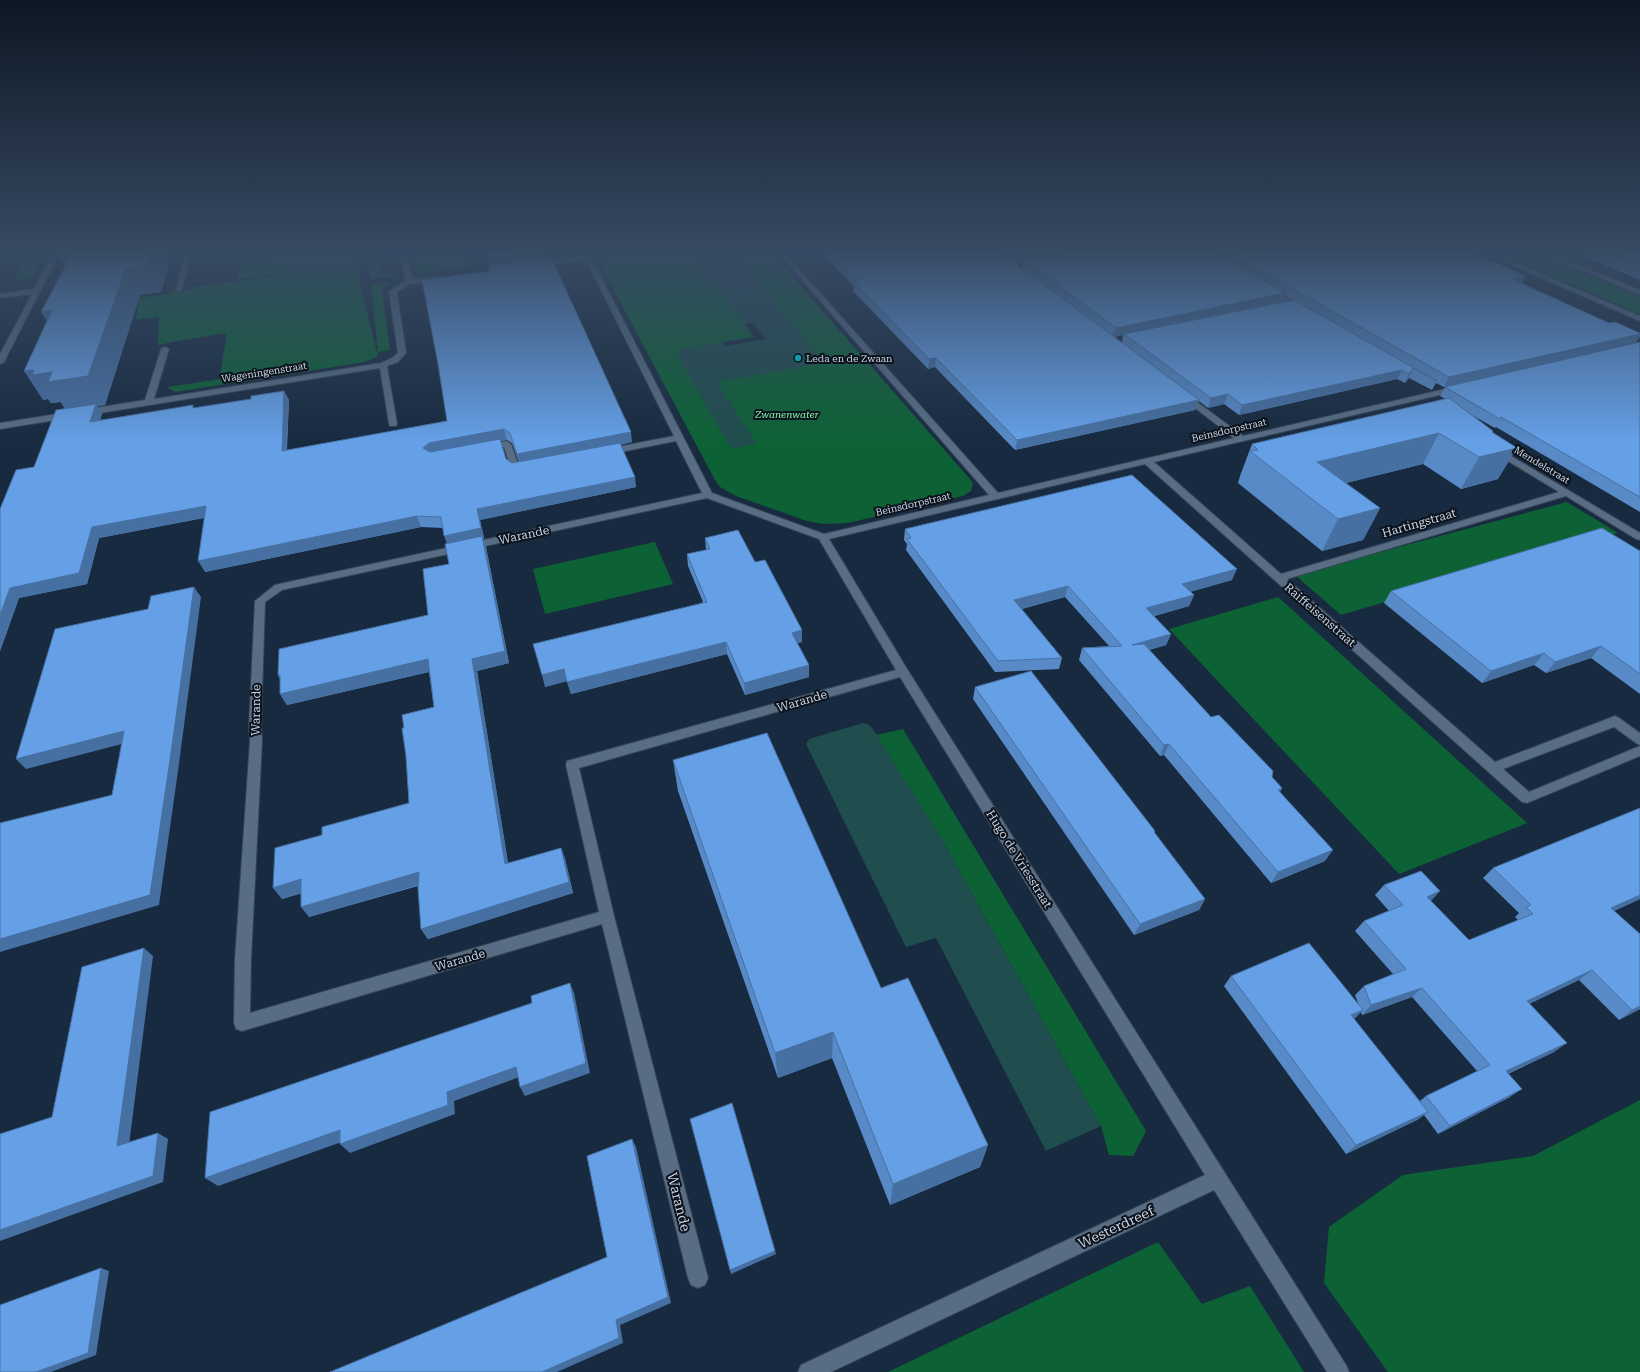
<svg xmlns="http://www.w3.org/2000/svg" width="1640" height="1372" font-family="'Roboto Serif',serif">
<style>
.green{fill:#0d6235}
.water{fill:#204d4d}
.pier{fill:#182a3f}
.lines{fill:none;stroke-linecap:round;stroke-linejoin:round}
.minor-casing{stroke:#364456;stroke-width:2}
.minor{fill:#586c84;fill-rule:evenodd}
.wall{fill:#578ac7;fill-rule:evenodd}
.shaded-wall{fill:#4770a2}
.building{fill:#65a0e7;stroke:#4770a2}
.culture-dot{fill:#0f9aa8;stroke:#0b121c;stroke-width:1.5}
.labels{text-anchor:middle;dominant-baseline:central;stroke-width:4;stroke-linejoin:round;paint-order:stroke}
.far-poi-label{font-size:10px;fill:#c8d3e1;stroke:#0b121c;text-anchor:start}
.far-street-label{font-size:10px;fill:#c8d3e1;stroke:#0b121c}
.far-park-label{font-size:10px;font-style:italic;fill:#82faad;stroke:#0b121c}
.street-label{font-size:12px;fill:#c8d3e1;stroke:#0b121c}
.near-street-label{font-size:14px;fill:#c8d3e1;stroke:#0b121c}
</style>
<rect width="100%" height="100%" fill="#182a3f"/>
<!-- green -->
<path class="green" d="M 32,250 L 45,250 L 31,278 L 15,280 Z
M 268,250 L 358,250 L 359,263 L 238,279 L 240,264 L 267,260 Z
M 367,250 L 378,250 L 380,275 L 395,273 L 396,276 L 370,279 Z
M 413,250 L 466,250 L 470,266 L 417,274 Z
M 662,250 L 769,250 L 970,479 L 973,484 L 971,491 L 963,496 L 848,523 L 823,524 L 807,521 L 736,496 L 720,487 L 715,480 L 600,264 L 603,260 L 609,257 Z
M 1547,258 L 1640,297 L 1640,314 L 1521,263 L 1533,259 Z
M 360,264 L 360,285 L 378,356 L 365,362 L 175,392 L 167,387 L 221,379 L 220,375 L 227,333 L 177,341 L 158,345 L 159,317 L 136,319 L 139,298 L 169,294 L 171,291 L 191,289 L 194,287 Z
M 391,282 L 382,289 L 390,350 L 378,352 L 371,285 Z
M 1567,502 L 1618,533 L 1341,615 L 1295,575 Z
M 655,542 L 673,584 L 545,614 L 533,569 Z
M 1278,597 L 1527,823 L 1399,874 L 1169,629 Z
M 903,729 L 1146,1131 L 1133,1156 L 1109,1155 L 1101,1126 L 941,838 L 876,735 Z
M 1640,1100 L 1640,1372 L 1388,1372 L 1324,1283 L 1329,1227 L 1403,1175 L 1533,1156 Z
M 1158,1242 L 1202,1304 L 1250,1286 L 1304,1372 L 888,1372 Z"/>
<!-- water -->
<path class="water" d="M 735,253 L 824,363 L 717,382 L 757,444 L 731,449 L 676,353 L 680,350 L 754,337 L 697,259 Z
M 863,723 L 868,724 L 873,729 L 941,838 L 1101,1126 L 1046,1151 L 936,938 L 906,947 L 806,744 L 809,739 Z"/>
<!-- pier -->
<path class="pier" d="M 753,323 L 766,339 L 725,346 L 723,342 L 754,337 L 745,324 Z"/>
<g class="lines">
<defs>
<path id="minor" d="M 55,250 L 61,250 L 4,362 L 0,364 L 0,354 L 32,294 L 0,298 L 0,294 L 34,289 Z
M 186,250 L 192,250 L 182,289 L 179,291 L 176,289 Z
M 399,250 L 405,250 L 413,279 L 438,276 L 441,278 L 438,280 L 410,284 L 397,292 L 406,353 L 398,362 L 387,366 L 397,424 L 396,426 L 390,426 L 389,424 L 380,368 L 0,429 L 0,423 L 145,400 L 161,349 L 165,347 L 169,349 L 154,399 L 381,363 L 392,358 L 398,353 L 389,292 L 395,287 L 406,281 Z
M 633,250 L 648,250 L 645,252 L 592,259 L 712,493 L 824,534 L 989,495 L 776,250 L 782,250 L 998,493 L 1234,438 L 1182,398 L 1181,396 L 1182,394 L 1185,393 L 1243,436 L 1458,386 L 1462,388 L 1461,390 L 1154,462 L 1281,574 L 1559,492 L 1493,452 L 1491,450 L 1493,448 L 1496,447 L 1640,533 L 1640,540 L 1636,539 L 1566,496 L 1287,579 L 1495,762 L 1615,716 L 1619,718 L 1640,733 L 1640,745 L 1636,743 L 1614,727 L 1503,769 L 1529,792 L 1640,746 L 1640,756 L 1527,803 L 1522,802 L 1145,464 L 829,539 L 907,669 L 1346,1365 L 1349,1372 L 1327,1372 L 1214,1190 L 831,1372 L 798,1372 L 801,1365 L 1205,1175 L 900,677 L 579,768 L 614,916 L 708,1278 L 705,1285 L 698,1288 L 691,1285 L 688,1278 L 602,924 L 242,1031 L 236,1029 L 234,1023 L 235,959 L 250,741 L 249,726 L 255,601 L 275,585 L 279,584 L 702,493 L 676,441 L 606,455 L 603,454 L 601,452 L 606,449 L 674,436 L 586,260 L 538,266 L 535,264 L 538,262 ZM 707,498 L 819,539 L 896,670 L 567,761 L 566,765 L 599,912 L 250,1013 L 251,959 L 262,741 L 261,726 L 265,602 L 282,590 Z
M 1477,250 C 1483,249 1489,253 1495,253 C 1506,252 1516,250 1527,250 L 1524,252 L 1500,256 L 1640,316 L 1640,321 Z
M 1534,250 L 1542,250 L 1640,290 L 1640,295 Z
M 1269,288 L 1305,307 L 1306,309 L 1302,311 L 1299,311 L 1267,291 L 1265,290 Z
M 507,441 L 511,444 L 519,466 L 526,466 L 528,468 L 526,470 L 512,471 L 504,447 L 487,451 L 483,448 L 484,446 Z"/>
</defs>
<!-- minor casing -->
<use href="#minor" class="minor-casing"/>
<!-- minor -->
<use href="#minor" class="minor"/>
</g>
<!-- wall -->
<path class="wall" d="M 484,250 L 547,250 L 549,258 L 632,442 L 620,445 L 636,487 L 480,520 L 484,538 L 483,539 L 486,547 L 509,663 L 477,671 L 508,863 L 561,848 L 565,859 L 573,893 L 428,939 L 421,929 L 418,886 L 309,917 L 301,893 L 282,899 L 322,835 L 409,803 L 404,728 L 434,707 L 429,672 L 287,705 L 280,694 L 280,679 L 278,675 L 428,615 L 449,564 L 447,543 L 443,528 L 421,527 L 205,572 L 204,518 L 99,538 L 87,584 L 19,598 L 0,651 L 0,509 L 34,467 L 65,409 L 61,402 L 51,403 L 48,399 L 43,400 L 47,322 L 66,266 L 170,258 L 161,292 L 140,295 L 105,405 L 97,406 L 102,414 L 100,420 L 195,408 L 251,399 L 284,391 L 289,400 L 287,450 L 447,421 L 490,271 ZM 507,440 L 512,443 L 519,462 L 512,463 L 506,459 L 501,441 Z
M 818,250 L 1466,250 L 1526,276 L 1522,283 L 1636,343 L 1640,342 L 1640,512 L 1496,427 L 1495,428 L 1470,414 L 1492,432 L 1498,479 L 1461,489 L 1423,464 L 1346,483 L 1380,508 L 1363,540 L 1322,551 L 1238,483 L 1240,476 L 1252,444 L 1445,399 L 1440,396 L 1445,387 L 1444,387 L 1436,383 L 1432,390 L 1409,378 L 1405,383 L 1397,379 L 1239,415 L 1224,404 L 1208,408 L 1199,401 L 1195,410 L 1015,450 L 935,367 L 928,369 L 853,291 L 854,286 ZM 1023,261 L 1022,268 L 1015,262 ZM 1284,295 L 1293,300 L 1282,302 ZM 1123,335 L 1122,343 L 1114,337 Z
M 1568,250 L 1640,250 L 1640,280 Z
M 905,529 L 1232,580 L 1190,592 L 1194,595 L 1189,606 L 1154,616 L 1171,634 L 1166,645 L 1149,650 L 1211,717 L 1272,777 L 1282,788 L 1280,792 L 1325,861 L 1271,883 L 1164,755 L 1160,756 L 1079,660 L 1082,648 L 1109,646 L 1065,597 L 1022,609 L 1062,658 L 1059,669 L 995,672 L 906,550 L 907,544 L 904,540 Z
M 705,538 L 755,562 L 802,642 L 797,643 L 809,665 L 809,677 L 745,695 L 727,654 L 571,694 L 567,681 L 545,687 L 703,602 L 688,566 L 687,554 L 706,550 Z
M 1640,551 L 1640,694 L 1591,658 L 1546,673 L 1534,665 L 1482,683 L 1384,603 L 1391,591 Z
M 975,687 L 1155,831 L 1155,833 L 1205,899 L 1199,910 L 1134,935 L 973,699 Z
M 673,760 L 881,988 L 988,1145 L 980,1167 L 890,1205 L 832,1058 L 778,1078 L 678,791 Z
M 1640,808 L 1640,899 L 1614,911 L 1640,934 L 1640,1009 L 1619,1020 L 1579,980 L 1529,1004 L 1554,1052 L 1508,1074 L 1510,1097 L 1438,1134 L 1424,1115 L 1417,1120 L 1346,1154 L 1224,986 L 1231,976 L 1358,1003 L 1355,995 L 1364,986 L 1393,974 L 1355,931 L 1364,921 L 1389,911 L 1375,895 L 1384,885 L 1431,901 L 1469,940 L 1518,920 L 1515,917 L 1519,913 L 1483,878 L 1493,868 ZM 1412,997 L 1477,1071 L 1426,1096 L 1420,1101 L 1354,1019 L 1361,1012 L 1362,1015 Z"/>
<!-- shaded-wall -->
<path class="shaded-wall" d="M 152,250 L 166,250 L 170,258 L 161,292 L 140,295 L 105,405 L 97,406 L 102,414 L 97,432 L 90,422 L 66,411 L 61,402 L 51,403 L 48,399 L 43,400 L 24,371 L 126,269 Z
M 1040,250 L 1093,250 L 1023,259 L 1023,261 L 1014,262 L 1016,254 Z
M 548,251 L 549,260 L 489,268 L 487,259 Z
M 73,252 L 73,280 L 58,254 Z
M 1526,276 L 1521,285 L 1512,279 Z
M 1285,293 L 1282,302 L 1124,334 L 1123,335 L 1113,337 L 1116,328 Z
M 52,310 L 58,339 L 41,312 Z
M 1640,334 L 1640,337 L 1635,344 L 1444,387 L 1449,377 Z
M 936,358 L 935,367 L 928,369 L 929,359 Z
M 1413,368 L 1409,378 L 1405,383 L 1409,374 Z
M 1402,370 L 1397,379 L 1239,415 L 1242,405 Z
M 284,391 L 289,400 L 286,461 L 282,451 Z
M 1228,394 L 1224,404 L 1208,408 L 1211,398 Z
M 1199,400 L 1195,410 L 1015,450 L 1017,440 Z
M 504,429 L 507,440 L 433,454 L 423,448 L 429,443 Z
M 631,432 L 632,442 L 520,464 L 517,454 Z
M 1439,433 L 1423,464 L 1305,493 L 1317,462 Z
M 1517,448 L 1498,479 L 1461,489 L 1479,457 Z
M 635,477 L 636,487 L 480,520 L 484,538 L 483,539 L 486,547 L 509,663 L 477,671 L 510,875 L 505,864 L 448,546 L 444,536 L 477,509 Z
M 206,506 L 212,516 L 99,538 L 87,584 L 19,598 L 0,651 L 0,615 L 10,588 L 92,527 Z
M 1380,508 L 1363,540 L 1322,551 L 1338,519 Z
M 417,516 L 421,527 L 205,572 L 198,561 Z
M 1237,569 L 1232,580 L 1178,595 L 1182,584 Z
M 1068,586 L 1065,597 L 1012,611 L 1014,600 Z
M 194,587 L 201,597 L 178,771 L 159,905 L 0,952 L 0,939 L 150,895 Z
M 1194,595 L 1189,606 L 1142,620 L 1146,608 Z
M 802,630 L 802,642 L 792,645 L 792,633 Z
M 1171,634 L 1166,645 L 1128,656 L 1132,645 Z
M 726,642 L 727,654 L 571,694 L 567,682 Z
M 1601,646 L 1591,658 L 1546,673 L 1555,662 Z
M 1544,653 L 1534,665 L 1482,683 L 1491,671 Z
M 428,659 L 433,671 L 287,705 L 280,694 Z
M 809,665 L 809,677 L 745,695 L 744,683 Z
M 564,669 L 567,681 L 545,687 L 542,675 Z
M 124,731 L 133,741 L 26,769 L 16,759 Z
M 1169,744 L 1164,755 L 1160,756 L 1164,745 Z
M 561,848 L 565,859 L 573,893 L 428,939 L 421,929 Z
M 1333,850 L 1325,861 L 1271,883 L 1278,872 Z
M 419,872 L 425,883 L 309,917 L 301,907 Z
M 301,879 L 310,891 L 282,899 L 273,888 Z
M 1440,891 L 1431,901 L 1427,897 Z
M 1640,895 L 1640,899 L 1598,918 L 1611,908 Z
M 1205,899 L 1199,910 L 1134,935 L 1140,924 Z
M 144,948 L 153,956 L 128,1153 L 117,1146 Z
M 1592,970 L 1579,980 L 1515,1010 L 1527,1001 Z
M 570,983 L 574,993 L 590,1073 L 525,1096 L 520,1087 Z
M 1422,988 L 1412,997 L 1362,1015 L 1371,1005 Z
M 1640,1006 L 1640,1009 L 1619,1020 L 1632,1010 Z
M 1363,1010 L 1354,1019 L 1351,1015 Z
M 833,1032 L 832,1058 L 778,1078 L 775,1053 Z
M 1567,1043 L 1554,1052 L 1494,1080 L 1506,1071 Z
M 516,1067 L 522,1076 L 454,1101 L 455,1114 L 350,1153 L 340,1144 L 447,1092 Z
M 1522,1089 L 1510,1097 L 1438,1134 L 1450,1126 Z
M 1428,1112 L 1417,1120 L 1346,1154 L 1356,1145 Z
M 340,1130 L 350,1139 L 218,1186 L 205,1178 Z
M 158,1133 L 168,1139 L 163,1182 L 0,1241 L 0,1230 Z
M 632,1139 L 636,1147 L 671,1303 L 620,1325 L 623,1343 L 557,1372 L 542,1372 L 616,1320 Z
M 988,1145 L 980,1167 L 890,1205 L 893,1184 Z
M 775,1251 L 776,1254 L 731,1274 L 730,1270 Z
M 101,1268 L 109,1271 L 96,1355 L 51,1372 L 36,1372 Z"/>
<!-- building -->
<path class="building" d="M 62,250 L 152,250 L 147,266 L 126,269 L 88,376 L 48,382 L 52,372 L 32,375 L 34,370 L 24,371 L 52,310 L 41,312 L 73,252 L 58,254 Z
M 484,250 L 547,250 L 548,251 L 487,259 Z
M 827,250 L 998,250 L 1199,400 L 1017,440 L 936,358 L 929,359 L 854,282 L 858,281 Z
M 1010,250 L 1040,250 L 1016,254 Z
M 1082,250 L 1211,250 L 1285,293 L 1116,328 L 1023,259 Z
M 1224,250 L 1466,250 L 1526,276 L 1512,279 L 1609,323 L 1615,322 L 1640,333 L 1640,334 L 1449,377 Z
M 1607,250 L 1640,250 L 1640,263 Z
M 551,257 L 631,432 L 517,454 L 510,433 L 504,429 L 429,443 L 423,448 L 430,452 L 500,439 L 506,459 L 512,463 L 620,443 L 635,477 L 477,509 L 481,528 L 444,536 L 441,517 L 417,516 L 198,561 L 206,506 L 92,527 L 79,573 L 10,588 L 0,615 L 0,509 L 16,470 L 34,467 L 56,410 L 96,404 L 90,422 L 193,405 L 193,408 L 251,399 L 251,396 L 284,391 L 282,451 L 447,421 L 438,364 L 422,280 L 490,271 L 489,266 Z
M 1294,300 L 1437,381 L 1413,368 L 1409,374 L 1402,370 L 1242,405 L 1228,394 L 1211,398 L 1124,334 Z
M 1640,342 L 1640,497 L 1501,417 L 1500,419 L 1445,387 Z
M 1449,398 L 1493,431 L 1492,432 L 1517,448 L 1479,457 L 1439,433 L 1317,462 L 1380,508 L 1338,519 L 1250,451 L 1258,450 L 1252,444 Z
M 1132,475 L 1237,569 L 1182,584 L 1194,595 L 1146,608 L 1171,634 L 1132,645 L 1144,644 L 1211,717 L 1219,715 L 1273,771 L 1272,777 L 1282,788 L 1278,790 L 1333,850 L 1278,872 L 1169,744 L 1164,745 L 1082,648 L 1122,646 L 1068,586 L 1014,600 L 1062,658 L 998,661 L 907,539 L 911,538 L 905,529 Z
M 1602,528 L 1640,551 L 1640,674 L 1601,646 L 1555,662 L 1544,653 L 1491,671 L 1391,591 Z
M 738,530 L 755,562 L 765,560 L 802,630 L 792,633 L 809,665 L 744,683 L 726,642 L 567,682 L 564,669 L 542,675 L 533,644 L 707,602 L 687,554 L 710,549 L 705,538 Z
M 482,536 L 505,651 L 472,659 L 505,864 L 561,848 L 569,882 L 421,929 L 418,888 L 419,872 L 301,907 L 301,879 L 273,888 L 275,848 L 322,835 L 322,827 L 409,803 L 406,756 L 402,728 L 404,728 L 402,715 L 434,707 L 428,659 L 280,694 L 280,675 L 278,675 L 279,649 L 428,615 L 423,569 L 449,564 L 445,544 Z
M 194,587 L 170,760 L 150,895 L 0,939 L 0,823 L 112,795 L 124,731 L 16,759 L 55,629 L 148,609 L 151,596 Z
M 1031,671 L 1155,831 L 1154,832 L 1205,899 L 1140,924 L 975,687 Z
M 767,733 L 881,988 L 908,978 L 988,1145 L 893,1184 L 833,1032 L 775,1053 L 673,760 Z
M 1640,808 L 1640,895 L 1611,908 L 1640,934 L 1640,1006 L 1632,1010 L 1592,970 L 1527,1001 L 1567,1043 L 1506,1071 L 1522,1089 L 1450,1126 L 1426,1096 L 1490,1065 L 1422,988 L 1371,1005 L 1364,986 L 1406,969 L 1364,921 L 1403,905 L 1384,885 L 1421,871 L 1440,891 L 1427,897 L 1469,940 L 1533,914 L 1526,907 L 1531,905 L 1493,868 Z
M 1309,943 L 1363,1010 L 1351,1015 L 1428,1112 L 1356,1145 L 1231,976 Z
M 144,948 L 117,1146 L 158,1133 L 153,1176 L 0,1230 L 0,1134 L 52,1117 L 82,967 Z
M 570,983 L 586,1063 L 520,1087 L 516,1067 L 447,1092 L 448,1105 L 340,1144 L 340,1130 L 205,1178 L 210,1112 L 532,1003 L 531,996 Z
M 732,1103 L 775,1251 L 730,1270 L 690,1119 Z
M 632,1139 L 668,1297 L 616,1320 L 619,1338 L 542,1372 L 330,1372 L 607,1257 L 587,1156 Z
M 101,1268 L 88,1353 L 36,1372 L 0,1372 L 0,1305 Z"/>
<!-- sky -->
<linearGradient id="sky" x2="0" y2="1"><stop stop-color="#0d1723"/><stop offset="0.57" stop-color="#374a63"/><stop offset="1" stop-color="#374a63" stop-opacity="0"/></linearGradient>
<rect width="1640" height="442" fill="url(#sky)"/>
<!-- markers -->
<circle class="culture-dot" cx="798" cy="358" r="4"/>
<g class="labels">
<!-- far-poi labels -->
<g class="far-poi-label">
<text x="806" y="358">Leda en de Zwaan</text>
</g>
<!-- far-street labels -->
<g class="far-street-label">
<text transform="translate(264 372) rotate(-9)">Wageningenstraat</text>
<text transform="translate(1229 430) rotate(-13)">Beinsdorpstraat</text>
<text transform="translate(1542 465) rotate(31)">Mendelstraat</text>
<text transform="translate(913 504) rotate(-13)">Beinsdorpstraat</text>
</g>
<!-- far-park labels -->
<g class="far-park-label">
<text x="787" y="414">Zwanenwater</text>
</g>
<!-- street labels -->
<g class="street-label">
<text transform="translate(1419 523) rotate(-16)">Hartingstraat</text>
<text transform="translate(524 535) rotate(-12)">Warande</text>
<text transform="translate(1320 615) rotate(41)">Raiffeisenstraat</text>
<text transform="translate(802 701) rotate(-16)">Warande</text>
<text transform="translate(256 710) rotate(-89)">Warande</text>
<text transform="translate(1019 859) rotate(58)">Hugo de Vriesstraat</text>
<text transform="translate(460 960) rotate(-16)">Warande</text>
</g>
<!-- near-street labels -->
<g class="near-street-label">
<text transform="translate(679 1202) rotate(76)">Warande</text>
<text transform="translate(1116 1227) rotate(-25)">Westerdreef</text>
</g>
</g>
</svg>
